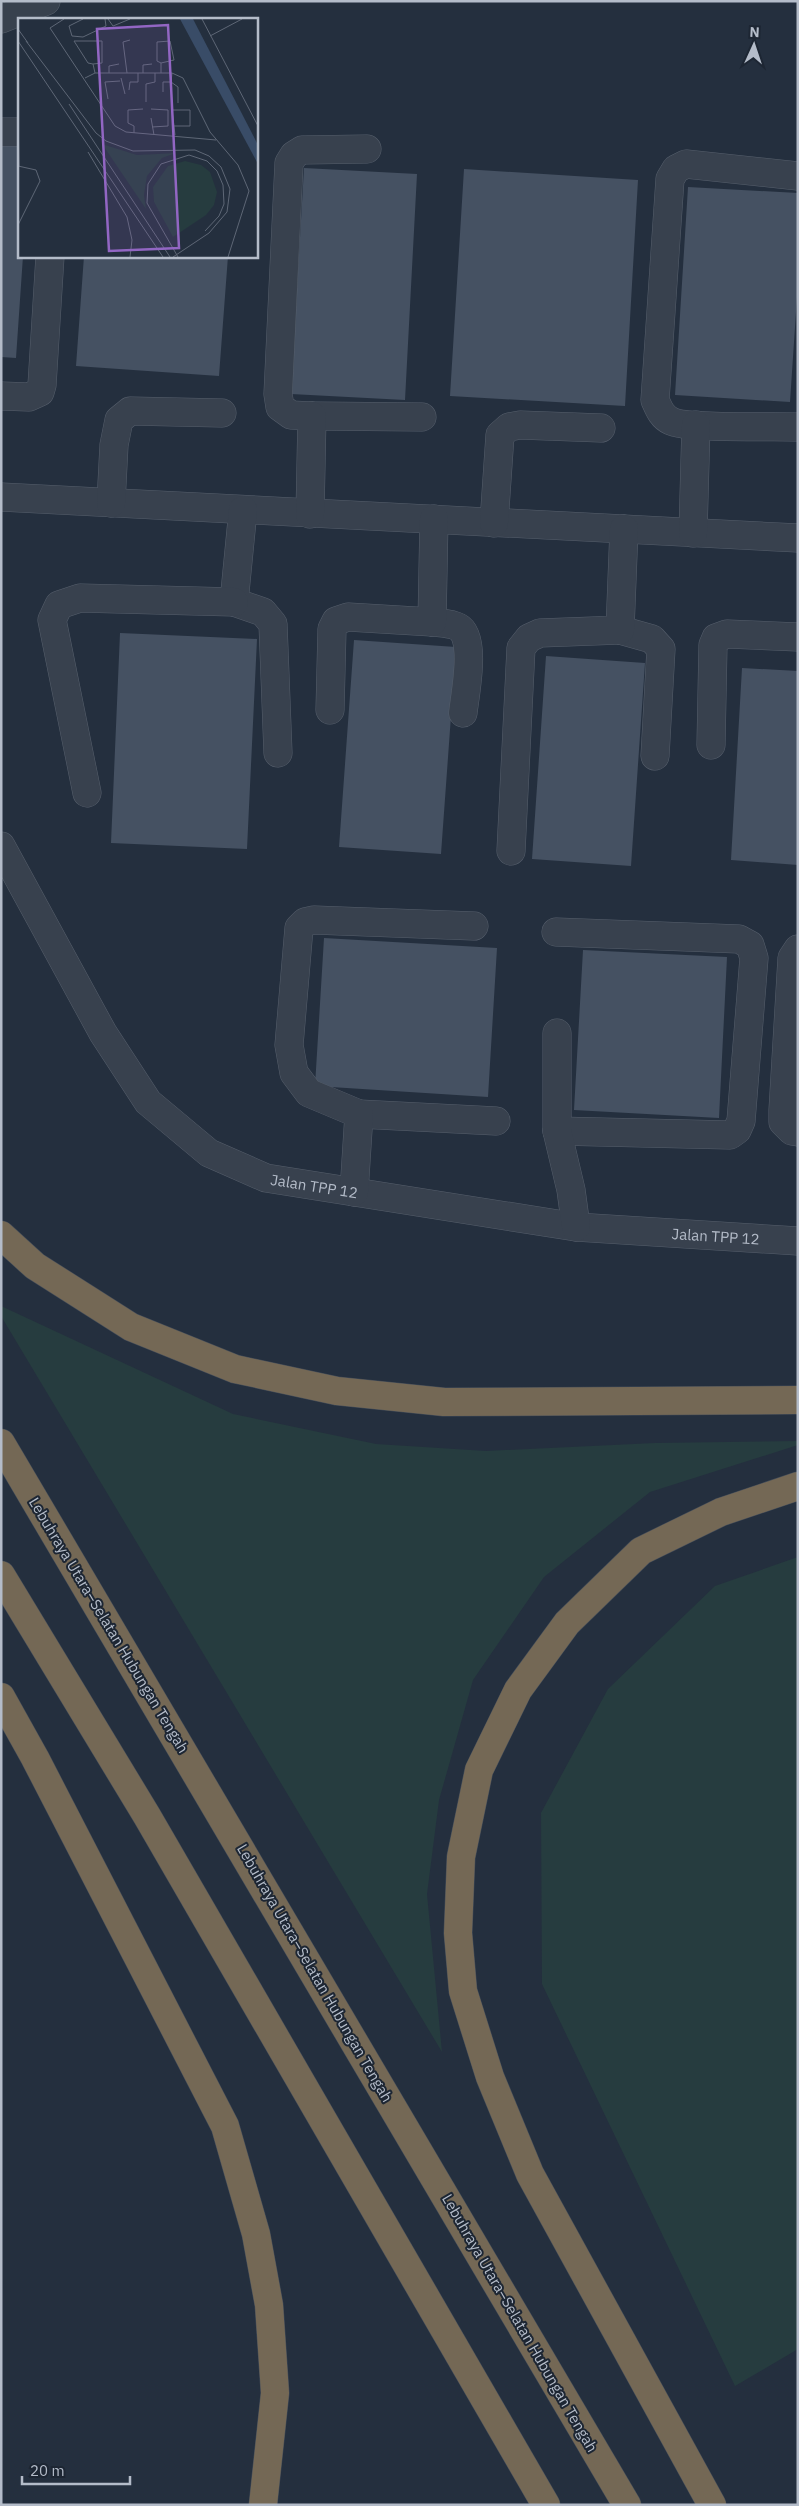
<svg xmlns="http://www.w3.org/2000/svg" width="799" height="2506" font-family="'IBM Plex Sans',sans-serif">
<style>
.green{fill:#263c3f}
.building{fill:#455162}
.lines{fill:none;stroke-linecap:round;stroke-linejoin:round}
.minor-casing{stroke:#565f6c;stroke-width:29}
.highway-casing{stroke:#434c59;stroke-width:29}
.minor{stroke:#38414e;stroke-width:28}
.highway{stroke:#746855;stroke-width:28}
.labels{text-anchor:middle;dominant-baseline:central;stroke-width:4;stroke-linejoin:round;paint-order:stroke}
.street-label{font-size:15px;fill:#b4bcc9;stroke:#1d2633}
.inset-road{fill:none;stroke:#5e6776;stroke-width:1}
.view{fill:#9266c3;fill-opacity:0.15;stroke:#9266c3;stroke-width:2.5}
.inset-edge{fill:none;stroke:#b4bcc9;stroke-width:2.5}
</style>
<rect width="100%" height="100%" fill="#242f3e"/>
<!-- green -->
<path class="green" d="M 1,1306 L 233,1414 L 376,1444 L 486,1451 L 655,1443 L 798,1441 L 798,1445 L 650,1492 L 544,1577 L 473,1680 L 439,1800 L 427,1894 L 442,2052 L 1,1316 Z
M 798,1557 L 798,2349 L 735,2386 L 542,1984 L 541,1813 L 608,1689 L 715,1586 Z"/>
<!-- building -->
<path class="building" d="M 1,145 L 19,146 L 19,256 L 23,256 L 16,358 L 1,357 Z
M 304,168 L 417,174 L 405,400 L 291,394 Z
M 464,169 L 638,180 L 625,406 L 450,396 Z
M 688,187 L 798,193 L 798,282 L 790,402 L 675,395 Z
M 84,256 L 228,256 L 219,376 L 76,366 Z
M 120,633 L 257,639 L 247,849 L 111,843 Z
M 354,640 L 456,647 L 441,854 L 339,847 Z
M 546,656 L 645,663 L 631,866 L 532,859 Z
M 742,668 L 798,671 L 798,865 L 731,860 Z
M 324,938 L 497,948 L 488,1097 L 315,1086 Z
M 583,950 L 727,957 L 719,1118 L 574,1110 Z"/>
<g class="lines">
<defs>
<g id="minor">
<path d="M 1,19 L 46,1"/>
<path d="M 1,132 L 19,132"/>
<path d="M 798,176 L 686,164 L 676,169 L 670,179 L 655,400 C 659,409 662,417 671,421 C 686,429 775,426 798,427"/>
<path d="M 1,396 L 29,397 L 40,392 L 42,385 L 50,256"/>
<path d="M 312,416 L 422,417"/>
<path d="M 1,497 L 798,538"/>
<path d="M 111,503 L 114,445 L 119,420 L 130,411 L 222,413"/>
<path d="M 243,510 L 234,602 L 263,612 L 273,624 L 278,753"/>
<path d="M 310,514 L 312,416 L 291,415 L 280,407 L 278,394 L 289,163 L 294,155 L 302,150 L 367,149"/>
<path d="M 494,523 L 500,435 L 509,427 L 520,425 L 601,428"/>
<path d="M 693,533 L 696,425"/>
<path d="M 432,622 C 440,623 451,623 458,627 C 477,637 465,694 463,713"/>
<path d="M 620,630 L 652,639 L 661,649 L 655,756"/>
<path d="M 330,710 L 332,629 L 336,621 L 348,617 L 432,622 L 434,519"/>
<path d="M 711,745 L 713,645 L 716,638 L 727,634 L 798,637"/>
<path d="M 87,793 L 52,620 L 59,605 L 80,598 L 234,602"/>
<path id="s1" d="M 1,846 L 103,1033 L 148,1102 L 209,1153 L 266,1178 L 576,1227 L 798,1241"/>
<path d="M 511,851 L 521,648 L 529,638 L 540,633 L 620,630 L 624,529"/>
<path d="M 556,932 L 739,939 L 750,945 L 754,958 L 741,1121 L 737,1130 L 730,1135 L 557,1131"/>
<path d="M 798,949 L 792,958 L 783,1110 L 783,1122 L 792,1131 L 798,1132"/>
<path d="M 557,1033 L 557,1131 L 571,1190 L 576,1227"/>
<path d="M 359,1114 L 496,1121"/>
<path d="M 354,1192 L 359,1114 L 309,1093 L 294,1073 L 289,1045 L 299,928 L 305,922 L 314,920 L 474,926"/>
</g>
<path id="highway" d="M 1,1235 L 35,1266 L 131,1327 L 235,1369 L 337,1391 L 444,1402 L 798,1400
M 1,1443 L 627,2505
M 1,1575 L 147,1816 L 546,2505
M 1,1697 L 35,1758 L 225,2126 L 256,2234 L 269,2305 L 275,2393 L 263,2505
M 712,2505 L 530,2174 L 490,2077 L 463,1991 L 458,1933 L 461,1857 L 479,1770 L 518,1690 L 567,1623 L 641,1551 L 721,1512 L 798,1486"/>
</defs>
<!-- minor casing -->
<use href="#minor" class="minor-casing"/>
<!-- highway casing -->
<use href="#highway" class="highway-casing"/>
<!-- minor -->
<use href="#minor" class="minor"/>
<!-- highway -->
<use href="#highway" class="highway"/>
</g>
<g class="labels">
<!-- street labels -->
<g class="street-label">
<text stroke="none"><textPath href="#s1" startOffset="486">Jalan TPP 12</textPath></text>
<text stroke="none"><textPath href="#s1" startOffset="891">Jalan TPP 12</textPath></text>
<text transform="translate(109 1625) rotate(59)">Lebuhraya Utara–Selatan Hubungan Tengah</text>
<text transform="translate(315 1973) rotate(60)">Lebuhraya Utara–Selatan Hubungan Tengah</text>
<text transform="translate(520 2323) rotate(60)">Lebuhraya Utara–Selatan Hubungan Tengah</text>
</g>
</g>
<!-- overview -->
<g transform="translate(18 18)">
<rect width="240" height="240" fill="#242f3e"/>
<path d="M 84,126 L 119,137 L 158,135 L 144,140 L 129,158 L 126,177 L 128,191 ZM 167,143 L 183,147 L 192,154 L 199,174 L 196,187 L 188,197 L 155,219 L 136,184 L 135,169 L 150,148 Z" fill="#263c3f"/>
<path d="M 162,1 L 175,1 L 240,127 L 240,146 Z" fill="#394c67"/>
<path class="inset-road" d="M 46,1 L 32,10 L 97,108 L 108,114 L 198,122M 65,1 L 51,8 L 54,18 L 65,19 L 88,8 L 87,1M 90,1 L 95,8 L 112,1M 184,1 L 240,108M 0,11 L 10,25M 192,18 L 224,1M 0,23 L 145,239M 8,23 L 78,115 L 88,123 L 115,133 L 177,132 L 191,138 L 203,149 L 212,171 L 209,194 L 191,215 L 155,239M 143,45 L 156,42 L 152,23 L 139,24 L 139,43 L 143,45 L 143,55M 75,46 L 84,45 L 84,23 L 56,23 L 70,45 L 75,46 L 77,55M 91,55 L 91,48 L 101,46M 109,55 L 105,24 L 112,22M 125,55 L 125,47 L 134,46M 154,55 L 153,64 L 160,69 L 160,85M 67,60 L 77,55 L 154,55 L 165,60 L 192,114 L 220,147 L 231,173 L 210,239M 103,60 L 107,76M 111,72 L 112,64 L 120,64 L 120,55M 145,74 L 145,64 L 153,64M 90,81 L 87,64 L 102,63M 128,84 L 128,66 L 137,64 L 137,55M 51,86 L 152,239M 0,91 L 1,148M 133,91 L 150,92 L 150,108 L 134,109M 133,100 L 136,117M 156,108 L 172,108 L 172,92 L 154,92 L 157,117M 116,115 L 116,108 L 110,105 L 110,92 L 125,91M 70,134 L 109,199 L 114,222 L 112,239M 0,148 L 18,152 L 22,163 L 0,207M 160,239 L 129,185 L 130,166 L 143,146 L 171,137 L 189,143 L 199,153 L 205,167 L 206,186 L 201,198 L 187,213"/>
<path class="view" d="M 150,7 L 161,230 L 91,233 L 79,11 Z"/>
<rect width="240" height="240" class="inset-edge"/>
</g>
<!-- border -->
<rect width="799" height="2506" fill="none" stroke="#b4bcc9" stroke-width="5"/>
<!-- north arrow -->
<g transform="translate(754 45) rotate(3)" stroke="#1d2633" stroke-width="4" paint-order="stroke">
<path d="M0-4L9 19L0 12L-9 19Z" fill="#b4bcc9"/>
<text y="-8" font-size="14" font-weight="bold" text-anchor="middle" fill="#b4bcc9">N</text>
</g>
<!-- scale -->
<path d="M22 2476v8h108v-8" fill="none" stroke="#b4bcc9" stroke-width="2.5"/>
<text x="30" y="2476" font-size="15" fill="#b4bcc9" stroke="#1d2633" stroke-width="4" paint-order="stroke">20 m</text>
</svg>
